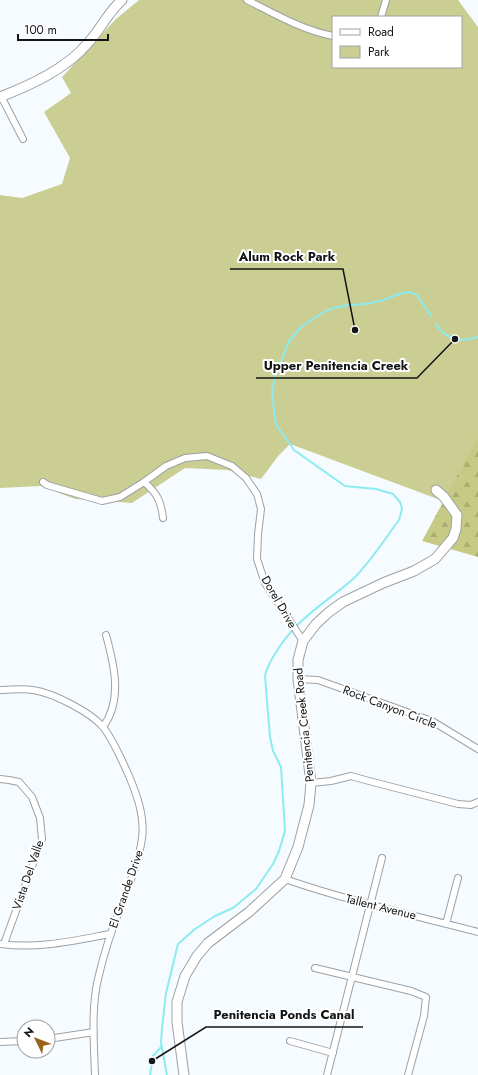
<svg xmlns="http://www.w3.org/2000/svg" width="478" height="1075" font-family="Jost,sans-serif">
<style>
.green{fill:#cace93;fill-rule:evenodd}
.forest{fill:url(#forest-firs)}
.lines{fill:none;stroke-linecap:round;stroke-linejoin:round}
.stream{stroke:#8bebf0;stroke-width:2}
.street-casing{stroke:#9ca1a5;stroke-width:8}
.secondary-casing{stroke:#9ca1a5;stroke-width:11}
.street{stroke:#fff;stroke-width:6}
.secondary{stroke:#fff;stroke-width:9}
.labels{text-anchor:middle;dominant-baseline:central;stroke-width:4;stroke-linejoin:round;paint-order:stroke}
.street-label{font-size:12px;fill:#131416;stroke:#fff}
.leader{fill:none;stroke:#131416;stroke-width:1.5}
.callout-dot{fill:#131416;stroke:#fff;stroke-width:1.5}
.callout-label{font-size:13px;text-anchor:middle;font-weight:bold;fill:#131416;stroke:#fff;stroke-width:4;stroke-linejoin:round;paint-order:stroke}
</style>
<defs>
<pattern id="forest-firs" width="22" height="20" patternUnits="userSpaceOnUse"><rect width="22" height="20" fill="#c7ca84"/><path d="M5 1l3.5 6h-7zM16 11l3.5 6h-7z" fill="#aaad71"/></pattern>
</defs>
<rect width="100%" height="100%" fill="#f6fbff"/>
<!-- green -->
<path class="green" d="M 139,0 L 458,0 L 478,27 L 478,514 L 290,444 L 279,455 L 261,479 L 227,470 L 185,468 L 132,503 L 75,499 L 41,486 L 0,488 L 0,195 L 22,198 L 62,184 L 70,158 L 44,112 L 71,93 L 62,77 L 116,19 ZM 333,17 L 461,17 L 461,67 L 333,67 Z"/>
<!-- forest -->
<path class="forest" d="M 478,437 L 478,557 L 422,541 Z"/>
<g class="lines">
<!-- stream -->
<path class="stream" d="M 436,324 C 445,339 461,343 478,337
M 150,1075 L 153,1056 L 162,1046
M 167,1075 L 161,1043 L 162,1028 L 166,993 L 178,944 L 195,929 L 215,916 L 233,908 L 256,889 L 273,864 L 279,851 L 285,831 L 281,767 L 273,751 L 270,737 L 265,676 C 267,665 274,655 280,646 C 301,616 325,603 352,580 C 370,563 384,540 399,520 L 402,509 L 400,502 L 393,494 L 376,489 L 345,486 L 294,450 L 277,426 L 275,420 L 272,391 L 275,377 L 289,341 L 301,327 L 314,318 L 330,309 L 348,305 L 366,304 L 383,300 L 402,293 L 410,292 L 417,295 L 431,316"/>
<defs>
<path id="street" d="M 247,0 C 275,14 302,30 333,36
M 381,17 L 386,0
M 1,96 L 23,139
M 43,482 L 47,485 L 102,501 L 120,497 L 144,482 L 166,466 L 185,458 L 207,456 L 232,466 L 246,478 L 257,494 L 261,509 L 258,534 L 257,559 L 265,583 L 303,641
M 144,482 C 157,493 161,501 163,518
M 298,679 L 318,680 L 432,721 L 478,749
M 0,690 C 11,690 22,688 33,690 C 53,693 91,712 104,728 C 114,742 122,760 129,776 C 137,795 145,817 142,838 C 139,861 130,882 122,904 C 112,928 104,953 98,979 C 91,1008 94,1045 95,1075
M 103,727 C 123,700 114,664 106,635
M 0,779 L 9,780 L 19,782 L 32,797 L 40,818 L 42,839 L 4,944
M 311,783 L 331,781 L 351,776 L 369,781 L 458,804 L 471,805 L 478,802
M 285,879 C 348,901 413,915 478,932
M 446,924 L 458,878
M 0,944 C 39,949 72,941 110,934
M 315,968 L 411,991 L 426,997 L 424,1016 L 408,1075
M 48,1039 L 94,1032
M 290,1041 L 333,1053
M 0,1042 L 24,1041
M 327,1075 L 382,858"/>
<path id="secondary" d="M 0,97 C 31,85 66,69 88,43 C 101,29 108,12 122,0
M 184,1075 L 177,1022 L 177,1002 L 185,976 L 197,956 L 208,943 L 249,912 L 285,879 L 298,847 L 309,805 L 311,783 L 298,679 L 298,660 L 303,641 L 316,624 L 329,612 L 343,602 L 383,583 L 414,571 L 435,559 L 453,538 L 456,529 L 457,515 L 444,497 L 436,490"/>
</defs>
<!-- street casing -->
<use href="#street" class="street-casing"/>
<!-- secondary casing -->
<use href="#secondary" class="secondary-casing"/>
<!-- street -->
<use href="#street" class="street"/>
<!-- secondary -->
<use href="#secondary" class="secondary"/>
</g>
<g class="labels">
<!-- street labels -->
<g class="street-label">
<text transform="translate(279 602) rotate(60)">Dorel Drive</text>
<text transform="translate(390 707) rotate(21)">Rock Canyon Circle</text>
<text transform="translate(304 725) rotate(-96)">Penitencia Creek Road</text>
<text transform="translate(28 875) rotate(-71)">Vista Del Valle</text>
<text transform="translate(126 889) rotate(-71)">El Grande Drive</text>
<text transform="translate(381 907) rotate(14)">Tallent Avenue</text>
</g>
</g>
<!-- callouts -->
<path class="leader" d="M355 330L343 269H230M455 339L417 378H256M152 1061L206 1027H363"/>
<g class="callout-dot">
<circle cx="355" cy="330" r="4"/>
<circle cx="455" cy="339" r="4"/>
<circle cx="152" cy="1061" r="4"/>
</g>
<g class="callout-label">
<text x="287" y="261">Alum Rock Park</text>
<text x="336" y="370">Upper Penitencia Creek</text>
<text x="284" y="1019">Penitencia Ponds Canal</text>
</g>
<!-- legend -->
<rect x="332" y="16" width="130" height="52" fill="#ffffff" stroke="#a1a1a2"/>
<rect x="340" y="29" width="20" height="6" fill="#ffffff" stroke="#a1a1a2"/>
<text x="368" y="36" font-size="12" fill="#131416">Road</text>
<rect x="340" y="46" width="20" height="12" fill="#cace93" stroke="#a1a1a2"/>
<text x="368" y="56" font-size="12" fill="#131416">Park</text>
<!-- north arrow -->
<g transform="translate(36 1039) rotate(313)"><circle r="19" fill="#ffffff" stroke="#a1a1a2"/>
<path d="M0-3L7 15L0 10L-7 15Z" fill="#99631b"/>
<text y="-6" font-size="11" font-weight="bold" text-anchor="middle" fill="#131416">N</text>
</g>
<!-- scale -->
<path d="M18 34v6h90v-6" fill="none" stroke="#131416" stroke-width="2"/>
<text x="24" y="34" font-size="12" fill="#131416" stroke="#ffffff" stroke-width="3" paint-order="stroke">100 m</text>
</svg>
